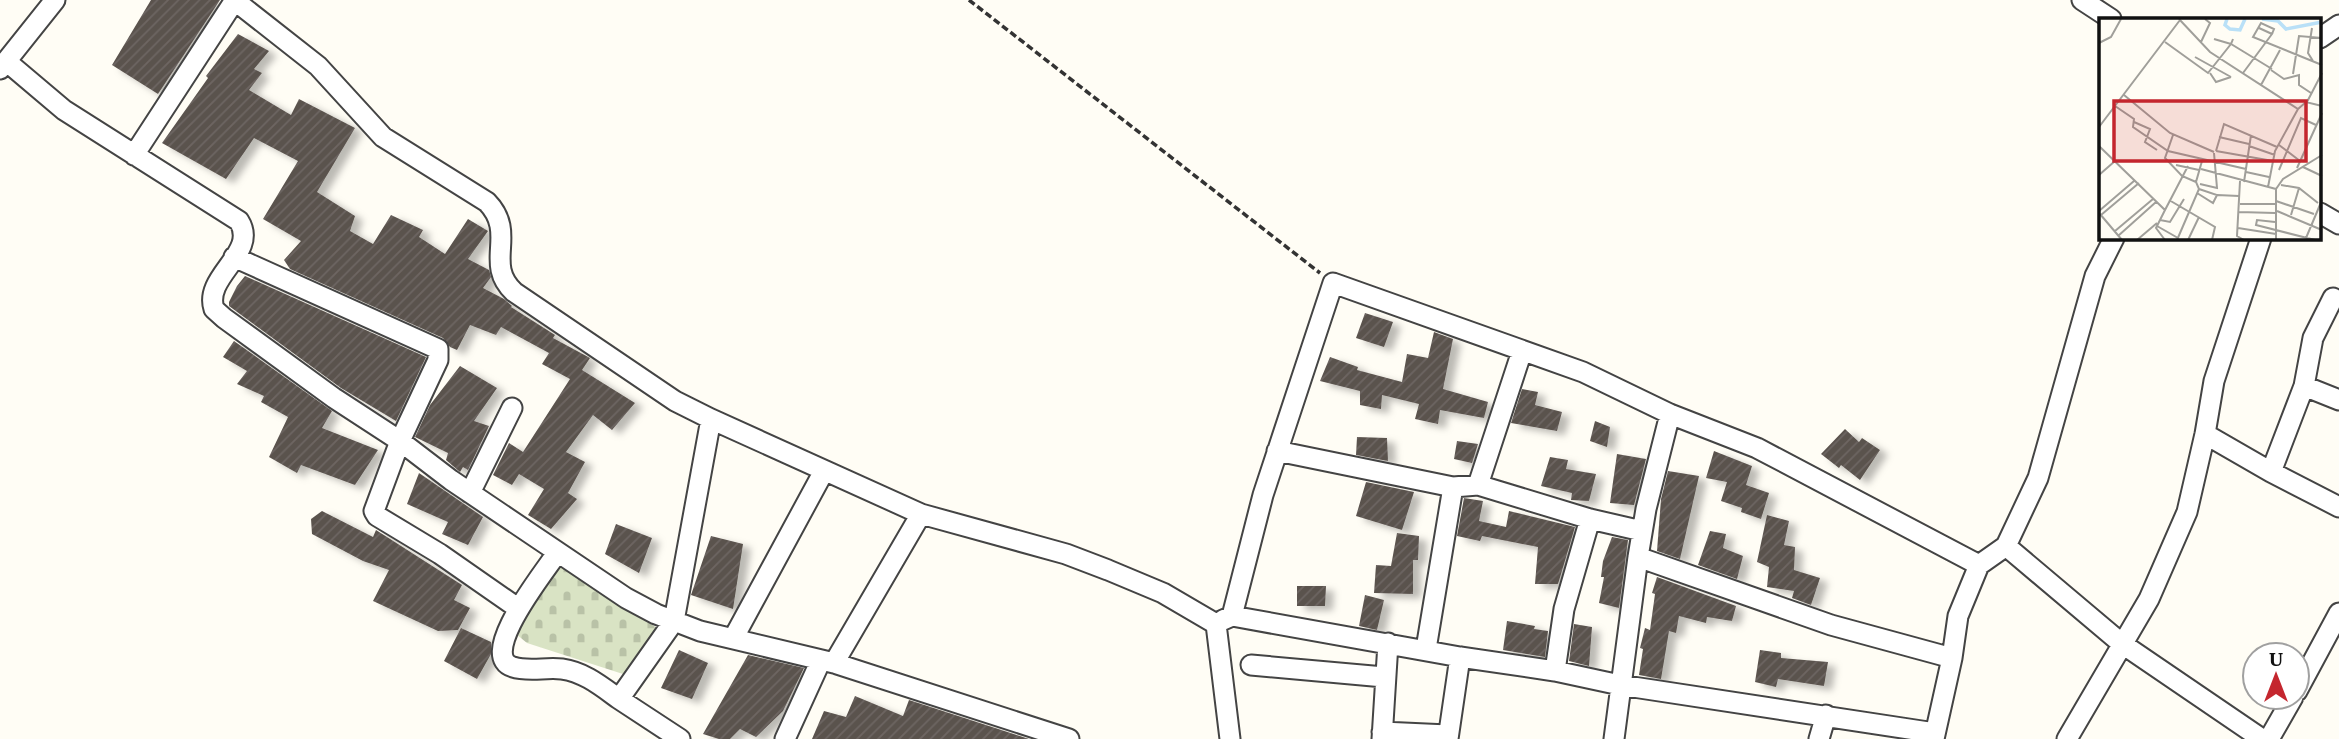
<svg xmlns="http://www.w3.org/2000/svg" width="2339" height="739" font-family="'IBM Plex Serif',serif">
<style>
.cemetery{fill:url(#cemetery-stones)}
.building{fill:url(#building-hatch);filter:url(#shadow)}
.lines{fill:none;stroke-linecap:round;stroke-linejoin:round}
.minor-casing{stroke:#444;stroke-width:23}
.path{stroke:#333;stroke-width:3.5;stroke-dasharray:7 3.5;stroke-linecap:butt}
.minor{stroke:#fff;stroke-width:19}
.inset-river{fill:none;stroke:#b9e0f7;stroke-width:3.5}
.inset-road{fill:none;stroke:#a09f9a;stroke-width:2}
.view{fill:#c4262e;fill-opacity:0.15;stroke:#c4262e;stroke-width:3.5}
.inset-edge{fill:none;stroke:#111;stroke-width:3.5}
</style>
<defs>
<pattern id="cemetery-stones" width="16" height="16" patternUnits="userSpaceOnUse" patternTransform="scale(1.75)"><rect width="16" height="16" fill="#d9e3c4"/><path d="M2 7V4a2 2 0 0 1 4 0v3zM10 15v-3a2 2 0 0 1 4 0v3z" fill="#b9c2a7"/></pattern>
<pattern id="building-hatch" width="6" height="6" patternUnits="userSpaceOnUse" patternTransform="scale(1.75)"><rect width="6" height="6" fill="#5a524d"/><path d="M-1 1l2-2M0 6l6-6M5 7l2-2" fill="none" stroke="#6d6662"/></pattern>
<filter id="shadow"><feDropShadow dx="8" dy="4.5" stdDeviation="3.5" flood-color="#0004"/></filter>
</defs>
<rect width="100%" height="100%" fill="#fffdf5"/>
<!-- cemetery -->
<path class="cemetery" d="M 557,562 L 657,628 L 626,675 L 527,643 L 516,634 L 529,601 Z"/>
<!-- building -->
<path class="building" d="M 151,0 L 220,0 L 158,94 L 112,65 Z
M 238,34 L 269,51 L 254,69 L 262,73 L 249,90 L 291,115 L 299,99 L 355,128 L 317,192 L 355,216 L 350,231 L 373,244 L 391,215 L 423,230 L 419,237 L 445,254 L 468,219 L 488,231 L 468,259 L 489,270 L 491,277 L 483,288 L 504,299 L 512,306 L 511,307 L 555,335 L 553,338 L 590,358 L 582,370 L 635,403 L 612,430 L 593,415 L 566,452 L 585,462 L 568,493 L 577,499 L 551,529 L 528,515 L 544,489 L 519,474 L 512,485 L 493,475 L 509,443 L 523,452 L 570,379 L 542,364 L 549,353 L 501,327 L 496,335 L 470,325 L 457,350 L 450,347 L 443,338 L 290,269 L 284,260 L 301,241 L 263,219 L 298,161 L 254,138 L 226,179 L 162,143 L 208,78 L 206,76 Z
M 245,276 L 426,357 L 396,421 L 341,388 L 229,306 L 229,302 L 237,286 Z
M 1365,313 L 1393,322 L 1384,347 L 1356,338 Z
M 1434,332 L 1453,339 L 1443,389 L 1488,402 L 1484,418 L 1440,410 L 1438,424 L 1415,419 L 1419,404 L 1382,395 L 1381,409 L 1360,405 L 1360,391 L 1320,381 L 1330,357 L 1358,367 L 1357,370 L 1402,382 L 1407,354 L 1428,358 Z
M 234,341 L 332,411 L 322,428 L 378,450 L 355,485 L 301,465 L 297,473 L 269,457 L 288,417 L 261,402 L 264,396 L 237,384 L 247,371 L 223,357 Z
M 460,366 L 497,388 L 474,421 L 489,426 L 468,470 L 463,467 L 460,472 L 446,460 L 448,453 L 415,437 L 430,405 Z
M 1522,389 L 1538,392 L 1535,405 L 1562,412 L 1557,431 L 1511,423 Z
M 1595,421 L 1610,427 L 1607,447 L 1590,441 Z
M 1845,429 L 1859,442 L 1862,438 L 1880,450 L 1860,480 L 1841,465 L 1839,468 L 1821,454 Z
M 1357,437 L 1387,438 L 1388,461 L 1356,455 Z
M 1457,441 L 1478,444 L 1472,463 L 1454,459 Z
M 1714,451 L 1752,466 L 1746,485 L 1769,493 L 1761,519 L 1741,512 L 1742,508 L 1721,501 L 1727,482 L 1706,478 Z
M 1617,454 L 1646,459 L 1634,505 L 1610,503 Z
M 1550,457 L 1568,460 L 1566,469 L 1596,474 L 1589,501 L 1571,500 L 1572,493 L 1541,486 Z
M 1668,471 L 1699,476 L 1680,559 L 1657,551 L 1661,499 Z
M 419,473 L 483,517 L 468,545 L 442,534 L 448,522 L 407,504 Z
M 1366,482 L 1414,492 L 1402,530 L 1356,516 Z
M 1464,498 L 1483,501 L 1479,521 L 1506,527 L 1509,511 L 1575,527 L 1558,584 L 1535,584 L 1538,547 L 1482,536 L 1480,541 L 1457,536 Z
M 322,511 L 373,537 L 376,530 L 462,585 L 454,600 L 470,608 L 458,630 L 438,631 L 373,601 L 389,570 L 363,561 L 312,534 L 311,519 Z
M 1767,515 L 1789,521 L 1784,545 L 1795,547 L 1794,570 L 1820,578 L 1811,605 L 1792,598 L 1794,591 L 1767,587 L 1769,567 L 1757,562 Z
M 616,524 L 652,538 L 639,573 L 605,554 Z
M 1710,531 L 1726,534 L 1723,548 L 1743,556 L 1737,579 L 1698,565 Z
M 1397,533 L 1419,536 L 1418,560 L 1413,560 L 1413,594 L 1374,593 L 1376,565 L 1391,566 Z
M 711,536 L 743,544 L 733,609 L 691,595 Z
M 1612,537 L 1628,540 L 1619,608 L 1599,603 L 1604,577 L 1601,577 L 1603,561 Z
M 1657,577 L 1736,606 L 1732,621 L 1707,617 L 1706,623 L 1679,616 L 1676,633 L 1669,631 L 1661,679 L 1639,675 L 1643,649 L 1640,648 L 1645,628 L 1650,630 L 1655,594 L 1652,593 Z
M 1297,586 L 1326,586 L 1325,606 L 1297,606 Z
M 1365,595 L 1384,600 L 1377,630 L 1359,626 Z
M 1507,621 L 1535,626 L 1534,629 L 1548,631 L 1545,657 L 1503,650 Z
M 1574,624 L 1592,627 L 1589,666 L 1569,661 Z
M 461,628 L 491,642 L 491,654 L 477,679 L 444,661 Z
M 679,650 L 708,663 L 692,699 L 661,688 Z
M 1760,650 L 1781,653 L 1781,658 L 1828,662 L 1824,686 L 1778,679 L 1776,687 L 1755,682 Z
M 748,655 L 804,668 L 783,711 L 756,737 L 740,729 L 730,739 L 719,739 L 703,734 Z
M 855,696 L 903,716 L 909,700 L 1029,739 L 812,739 L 824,711 L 846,717 Z"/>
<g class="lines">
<defs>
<path id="minor" d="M 234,0 L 318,66 L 383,137 L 487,202 C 518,234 483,263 514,292 L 675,401 L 711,419 L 921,514 L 1066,554 L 1108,570 L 1163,593 L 1216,624
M 2082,0 L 2111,19
M 2320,38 L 2339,25
M 6,61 L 64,110 L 239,221 C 259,253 203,276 214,309 L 224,318 L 334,398 L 400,441 L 451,480 L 626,598 L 656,614 L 700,631 L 834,663 L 1069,739
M 0,69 L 55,0
M 134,155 L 235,0
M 2320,213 L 2339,224
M 234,257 L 438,349 L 438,360 L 400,441 L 374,511 L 377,516 L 440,554 L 519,609
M 2304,386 L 2339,400
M 2205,434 L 2271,472 L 2339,507
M 1277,451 L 1453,487 L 1478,485 L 1590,519 L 1642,531
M 2271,472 L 2304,386 L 2313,338 L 2333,298
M 1478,485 L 1522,351
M 470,493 L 512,408
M 2006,546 L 2121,643 L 2262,739
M 557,553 C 546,570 476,656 513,667 C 528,672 546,667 562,669 C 584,672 601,686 619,699
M 1638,557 L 1831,625 L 1952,658
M 1232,616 L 1263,495 L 1333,283 L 1583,372 L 1670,414 L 1757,448 L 1979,565
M 1223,620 L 1232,616 L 1460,657 L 1555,671 L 1620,685 L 1935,733
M 1216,624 L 1230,739
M 734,637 L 824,471
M 1426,649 L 1453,487
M 834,663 L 921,514
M 1251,665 L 1384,677
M 1555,671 L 1564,609 L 1590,519
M 2297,691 L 2339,613
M 1382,732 L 1448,735
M 680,739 L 619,699 L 674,621 L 711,419
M 785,739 L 821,660
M 1382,739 L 1388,643
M 1448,739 L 1460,657
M 1614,739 L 1638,557 L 1646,509 L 1670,414
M 1819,739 L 1826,715
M 1934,739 L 1952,658 L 1958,616 L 1979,565 L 2006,546 L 2038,478 L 2095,276 L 2114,238
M 2067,739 L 2149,599 L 2187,512 L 2205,434 L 2214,381 L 2261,238
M 2269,739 L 2293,697"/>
</defs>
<!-- minor casing -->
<use href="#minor" class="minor-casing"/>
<!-- path -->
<path class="path" d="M 969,0 L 1320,273"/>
<!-- minor -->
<use href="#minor" class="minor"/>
</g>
<!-- overview -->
<g transform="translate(2099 18)">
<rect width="222" height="222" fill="#fffdf5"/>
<path class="inset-river" d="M 128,1 L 126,7 L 131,11 L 141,12 L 146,1M 163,1 L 179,3 L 187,11 L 223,4"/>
<path class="inset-road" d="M 80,1 L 111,34 L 199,91 L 207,84 L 223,88M 213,10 L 209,35 L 214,43M 173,16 L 175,11 L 162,5 L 154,19 L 223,47M 115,21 L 132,26 L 134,21M 66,24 L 109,55 L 132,26 L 173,51M 102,24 L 111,5 L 106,1M 0,25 L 12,19 L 22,1M 96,39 L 132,59M 172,52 L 185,61 L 200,57 L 200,67 L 212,75M 111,55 L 117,64 L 132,59M 144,55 L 173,16 L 160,10M 194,56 L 200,18 L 223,20M 162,67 L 181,32M 25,77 L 71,115 L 115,134M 208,84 L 223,55M 16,88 L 35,101 L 34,109 L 69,133 L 147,151M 35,104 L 51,111 L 46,124 L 58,132M 0,109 L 81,2M 74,117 L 66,140 L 83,158 L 97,164M 120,119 L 150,126M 180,127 L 201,143M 0,128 L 66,192 L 89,148M 150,128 L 176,137M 117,133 L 125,106 L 178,129M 117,133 L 174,143M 77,147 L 100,152M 204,149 L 223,158M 198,150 L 223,95M 102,151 L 177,171M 180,152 L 202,100 L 217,107M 147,154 L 170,159M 0,157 L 16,143M 141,163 L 138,218 L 145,222M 145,164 L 152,117M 101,166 L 118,170 L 115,135M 182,167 L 200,170 L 219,185M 169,169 L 176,133 L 199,91M 98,175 L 114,185 L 118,177 L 100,171M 118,177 L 140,178M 70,182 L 116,209 L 113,222M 177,183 L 215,196M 141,186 L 176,186M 66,192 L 57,210 L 66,222M 0,193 L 35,163M 178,193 L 223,212M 140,194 L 176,195M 1,196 L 23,222M 2,197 L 40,165M 192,197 L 200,170M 61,202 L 71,204 L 85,181M 176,204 L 158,202 L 157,207 L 216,222M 58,208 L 79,220M 139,210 L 177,216M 16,213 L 54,181M 19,218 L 57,184M 207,220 L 223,182M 38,222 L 58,205M 78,222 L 100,171 L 97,164 L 103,143M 89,222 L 100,199M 177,222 L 177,171 L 184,161 L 223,137"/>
<path class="view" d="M 15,83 L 207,83 L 207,143 L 15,143 Z"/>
<rect width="222" height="222" class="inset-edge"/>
</g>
<!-- north arrow -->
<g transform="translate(2276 676)"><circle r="33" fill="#ffffff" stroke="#a0a0a0" stroke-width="2"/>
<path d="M0-5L12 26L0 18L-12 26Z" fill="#c4262e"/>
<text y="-10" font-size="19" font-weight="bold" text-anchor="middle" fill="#111111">U</text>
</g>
</svg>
